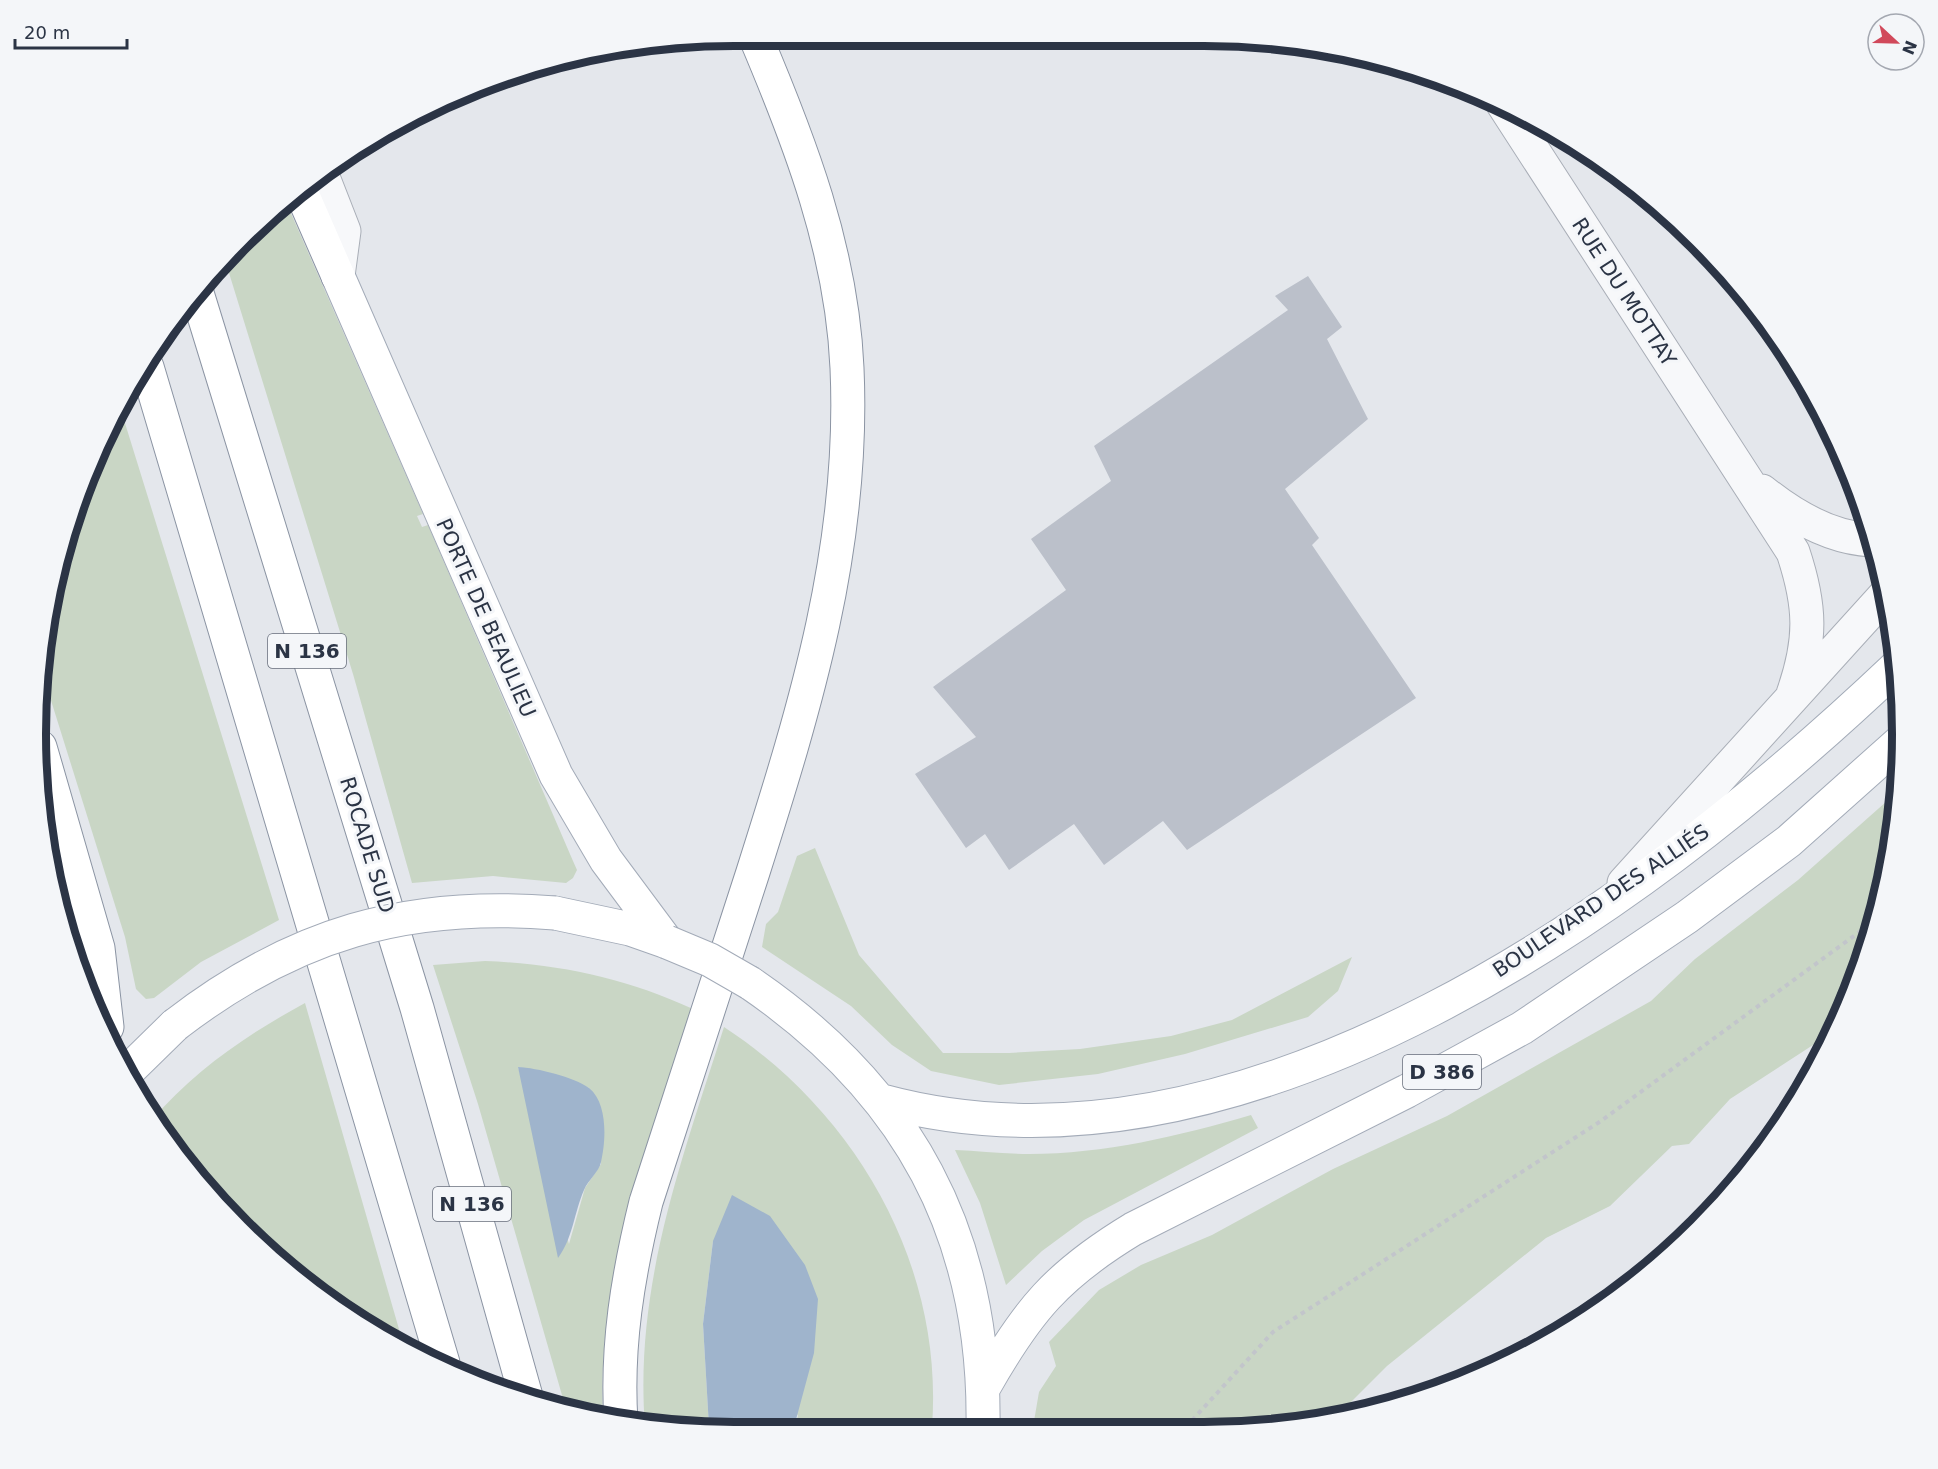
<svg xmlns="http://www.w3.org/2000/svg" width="1938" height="1469" font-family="'DejaVu Sans',sans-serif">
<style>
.green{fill:#c9d6c5;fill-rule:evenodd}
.water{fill:#9fb4cc}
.building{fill:#bbc0ca}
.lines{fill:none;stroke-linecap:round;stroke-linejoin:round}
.minor-casing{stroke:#a9aeb7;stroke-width:35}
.major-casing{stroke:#a3abb8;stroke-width:35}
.highway-casing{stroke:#8b94a3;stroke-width:35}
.path{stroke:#c2c5cb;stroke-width:4;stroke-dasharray:4.5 4.5;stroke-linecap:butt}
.minor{stroke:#f7f8fa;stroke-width:33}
.major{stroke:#fff;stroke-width:33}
.highway{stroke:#fff;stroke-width:33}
.major-bridge-casing{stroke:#a3abb8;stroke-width:35;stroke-linecap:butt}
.major-bridge{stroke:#fff;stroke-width:33}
.labels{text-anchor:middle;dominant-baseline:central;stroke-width:6;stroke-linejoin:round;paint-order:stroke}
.shield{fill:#f4f6f9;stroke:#676e7b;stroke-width:1.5}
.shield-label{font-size:20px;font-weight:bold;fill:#2b3445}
.street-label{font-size:21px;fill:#2b3445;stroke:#f4f6f9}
.rim{fill:none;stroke:#2b3445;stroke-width:8}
</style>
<rect width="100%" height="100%" fill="#e4e7ec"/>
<!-- green -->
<path class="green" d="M 286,202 L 423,514 L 417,516 L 422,527 L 428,525 L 573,861 L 577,870 L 573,878 L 566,883 L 493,876 L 412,883 L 353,674 L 225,260 Z
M 120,407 L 279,920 L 201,962 L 154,998 L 146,999 L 136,989 L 125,937 L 44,678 L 49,598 L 108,425 Z
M 1896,793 L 1889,870 L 1849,1001 L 1833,1032 L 1730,1099 L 1689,1144 L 1672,1146 L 1610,1206 L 1546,1238 L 1387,1366 L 1338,1415 L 1294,1427 L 1033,1427 L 1039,1392 L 1056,1366 L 1049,1342 L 1099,1290 L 1141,1265 L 1212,1235 L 1333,1169 L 1447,1116 L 1651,1001 L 1695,959 L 1798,880 Z
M 815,848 L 859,955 L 943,1053 L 1009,1053 L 1080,1049 L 1171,1036 L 1232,1020 L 1352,957 L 1338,991 L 1308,1017 L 1185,1054 L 1098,1074 L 999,1085 L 931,1071 L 892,1045 L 851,1006 L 762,947 L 766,924 L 778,912 L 797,856 Z
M 485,961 C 559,964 625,978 693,1009 C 649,1142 596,1275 603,1418 L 566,1409 L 478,1104 L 433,965 ZM 518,1067 L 553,1074 L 589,1088 L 601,1164 L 585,1188 L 569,1244 Z
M 305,1003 L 403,1343 L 347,1315 L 241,1229 L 152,1120 C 195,1070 248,1034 305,1003 Z
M 724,1027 C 857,1114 944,1266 932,1427 L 794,1427 L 798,1416 L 713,1241 L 703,1324 L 709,1427 L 645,1427 C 634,1285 682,1160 724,1027 Z
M 1251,1115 L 1258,1128 L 1084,1220 L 1042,1251 L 1006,1285 L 980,1203 L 955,1150 C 979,1151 1004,1154 1029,1154 C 1104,1154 1179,1136 1251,1115 Z"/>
<!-- water -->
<path class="water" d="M 518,1067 C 537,1068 574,1077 589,1088 C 608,1103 606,1141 601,1162 C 599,1172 588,1180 584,1190 C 574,1213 573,1238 558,1258 Z
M 732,1195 L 770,1216 L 805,1265 L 818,1299 L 814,1353 L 794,1427 L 709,1427 L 703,1324 L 713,1241 Z"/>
<!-- building -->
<path class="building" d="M 1308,276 L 1342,327 L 1327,339 L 1368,419 L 1285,489 L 1319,538 L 1312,545 L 1416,698 L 1187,850 L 1163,821 L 1104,865 L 1074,824 L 1009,870 L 985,834 L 966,848 L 915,774 L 976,737 L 933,687 L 1066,590 L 1031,539 L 1111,481 L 1094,446 L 1288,310 L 1275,296 Z"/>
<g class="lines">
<defs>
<path id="minor" d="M 1503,104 L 1793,552 C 1811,606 1812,640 1793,694
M 321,172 L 344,231 L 338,276
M 1762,491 C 1793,516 1830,538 1871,540
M 1624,883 L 1887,593"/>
<path id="major" d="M 338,276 L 556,775 L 606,860 L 667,942
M 555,913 L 630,929 L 667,942
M 750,983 C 908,1091 986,1234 983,1427
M 128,1071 L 175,1025
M 882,1101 C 1245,1199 1646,904 1895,668
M 984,1387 C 1027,1311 1057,1275 1133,1229 L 1407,1091 L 1522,1028 L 1687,917 L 1789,841 L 1901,741"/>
<path id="highway" d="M 300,189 L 338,276
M 197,293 L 417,1008 L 527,1400
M 147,367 L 443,1363
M 40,747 L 98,948 L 107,1027
M 621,1422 C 616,1346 628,1275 646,1202 C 682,1092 718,982 753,872 C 806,705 855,546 847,368 C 842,251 800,142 755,36"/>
</defs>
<!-- minor casing -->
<use href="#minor" class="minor-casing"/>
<!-- major casing -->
<use href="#major" class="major-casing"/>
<!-- highway casing -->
<use href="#highway" class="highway-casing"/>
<!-- path -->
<path class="path" d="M 1186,1427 L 1273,1332 L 1601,1121 L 1873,922"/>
<!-- minor -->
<use href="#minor" class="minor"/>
<!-- major -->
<use href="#major" class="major"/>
<!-- highway -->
<use href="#highway" class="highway"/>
<defs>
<path id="major-bridge" d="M 667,942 L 710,960 L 750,983
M 175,1025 C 293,934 406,901 555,913"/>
</defs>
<!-- major-bridge casing -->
<use href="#major-bridge" class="major-bridge-casing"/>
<!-- major-bridge -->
<use href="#major-bridge" class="major-bridge"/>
</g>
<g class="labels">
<!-- shield labels -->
<g class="shield">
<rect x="268" y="634" width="78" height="34" rx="4.5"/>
<rect x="1403" y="1055" width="78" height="34" rx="4.5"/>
<rect x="433" y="1187" width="78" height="34" rx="4.5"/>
</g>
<g class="shield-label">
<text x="307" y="651">N 136</text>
<text x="1442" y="1072">D 386</text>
<text x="472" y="1204">N 136</text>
</g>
<!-- street labels -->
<g class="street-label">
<text transform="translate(1624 292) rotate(57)">RUE DU MOTTAY</text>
<text transform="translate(486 618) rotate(66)">PORTE DE BEAULIEU</text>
<text transform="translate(367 845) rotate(73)">ROCADE SUD</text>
<text transform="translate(1601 901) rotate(-34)">BOULEVARD DES ALLIÉS</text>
</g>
</g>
<!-- crop -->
<path d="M0 0H1938V1469H0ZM734 46H1204A688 688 0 0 1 1892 734V734A688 688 0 0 1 1204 1422H734A688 688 0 0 1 46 734V734A688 688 0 0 1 734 46Z" fill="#f4f6f9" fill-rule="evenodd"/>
<path class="rim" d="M734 46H1204A688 688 0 0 1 1892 734V734A688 688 0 0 1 1204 1422H734A688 688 0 0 1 46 734V734A688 688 0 0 1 734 46Z"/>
<!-- north arrow -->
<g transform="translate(1896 42) rotate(112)"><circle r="28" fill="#f4f6f9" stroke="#a4a8b1" stroke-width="1.5"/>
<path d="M0-4.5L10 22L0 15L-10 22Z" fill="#d1495b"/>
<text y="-9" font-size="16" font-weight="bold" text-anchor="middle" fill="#2b3445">N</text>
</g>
<!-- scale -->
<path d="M15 39v9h112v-9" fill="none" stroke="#2b3445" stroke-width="3"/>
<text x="24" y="39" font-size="18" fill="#2b3445" stroke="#f4f6f9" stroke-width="4.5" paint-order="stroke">20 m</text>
</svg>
